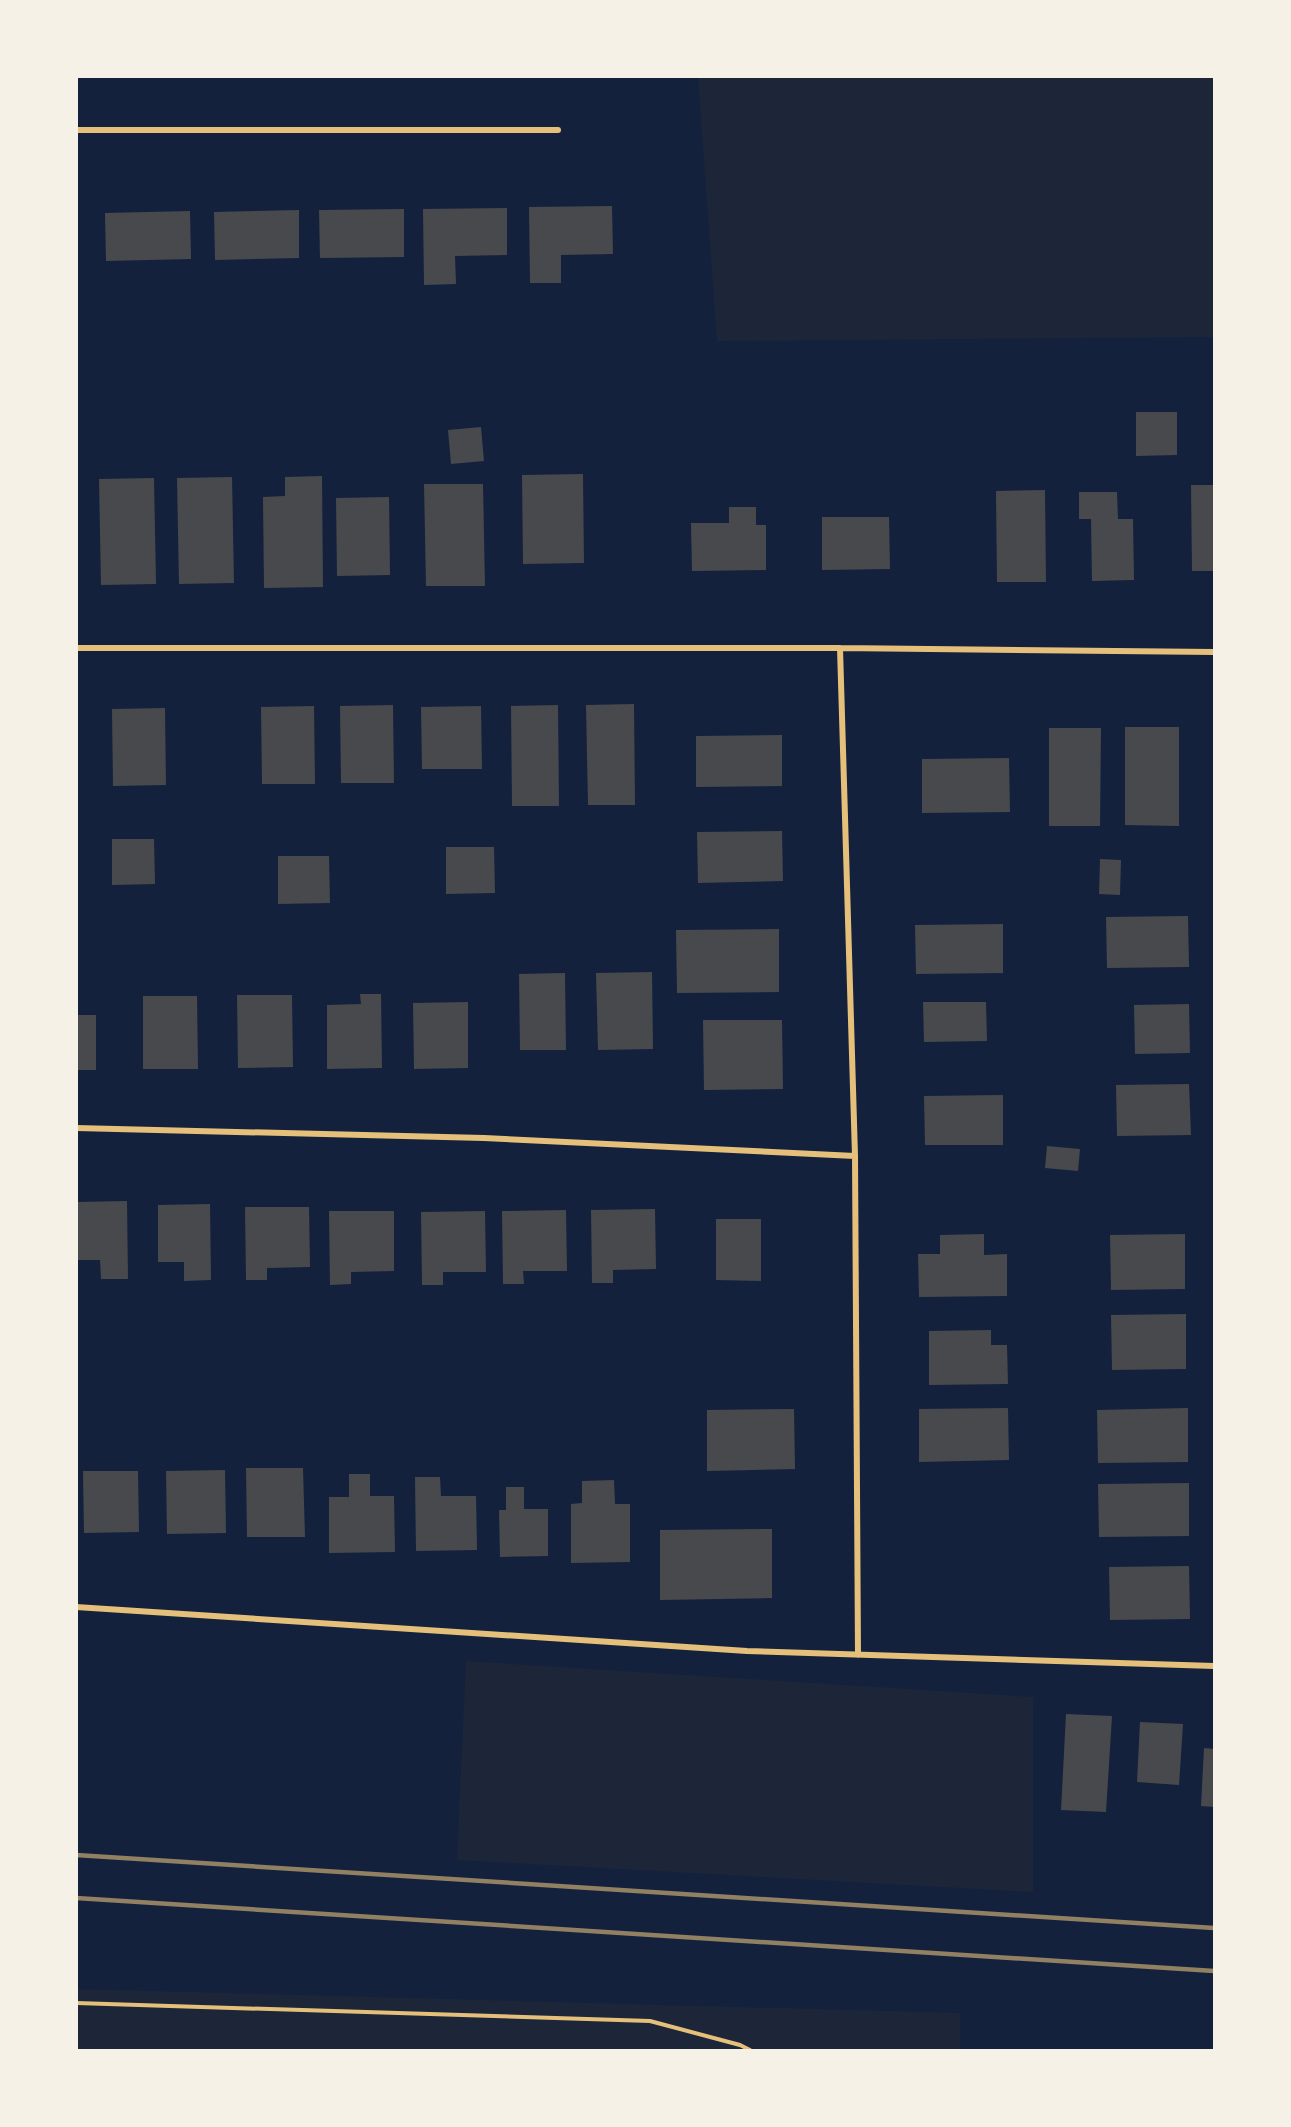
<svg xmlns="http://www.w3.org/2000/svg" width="1291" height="2127" font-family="'Archivo Narrow',sans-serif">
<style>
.green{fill:#1d2539}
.building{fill:#48494c}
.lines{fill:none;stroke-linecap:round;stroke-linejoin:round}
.path{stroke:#e5c07b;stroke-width:4}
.minor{stroke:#e5c07b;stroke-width:6}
.rail{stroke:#918062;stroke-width:4.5}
</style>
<rect width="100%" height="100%" fill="#14213d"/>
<!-- green -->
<path class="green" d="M 698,77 L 1214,77 L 1214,337 L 717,341 Z
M 466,1661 L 1033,1697 L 1033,1892 L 457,1860 Z
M 77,1989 L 960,2013 L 960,2050 L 77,2050 Z"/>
<!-- building -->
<path class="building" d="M 612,206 L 613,254 L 561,255 L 561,283 L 530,283 L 529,207 Z
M 507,208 L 507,255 L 455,256 L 456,284 L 424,285 L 423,209 Z
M 404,209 L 404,257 L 320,258 L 319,210 Z
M 299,210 L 299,258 L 215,260 L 214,212 Z
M 190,211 L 191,259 L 106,261 L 105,213 Z
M 1136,412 L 1177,412 L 1177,455 L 1136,456 Z
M 481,427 L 484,461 L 451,464 L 448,430 Z
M 583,474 L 584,563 L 523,564 L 522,475 Z
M 322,476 L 323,587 L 264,588 L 263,497 L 285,496 L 285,477 Z
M 232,477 L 234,583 L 179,584 L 177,478 Z
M 154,478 L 156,584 L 101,585 L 99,479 Z
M 424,484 L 483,484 L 485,586 L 426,586 Z
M 1191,485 L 1214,485 L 1214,571 L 1192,571 Z
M 1045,490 L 1046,582 L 997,582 L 996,491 Z
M 1079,492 L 1117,492 L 1118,519 L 1133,519 L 1134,580 L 1092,581 L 1091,519 L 1079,519 Z
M 389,497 L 390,575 L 337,576 L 336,498 Z
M 729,507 L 756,507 L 756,525 L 766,525 L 766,570 L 692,571 L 691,523 L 729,523 Z
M 822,517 L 889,517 L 890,569 L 822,570 Z
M 634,704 L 635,805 L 588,805 L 586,705 Z
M 393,705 L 394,783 L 341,783 L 340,706 Z
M 558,705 L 559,806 L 512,806 L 511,706 Z
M 314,706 L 315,784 L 262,784 L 261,707 Z
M 481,706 L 482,769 L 422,769 L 421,707 Z
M 165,708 L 166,785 L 113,786 L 112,709 Z
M 1125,727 L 1179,727 L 1179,826 L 1125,825 Z
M 1049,728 L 1101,728 L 1100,826 L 1049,826 Z
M 782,735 L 782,786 L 696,787 L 696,736 Z
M 1009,758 L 1010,812 L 922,813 L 922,759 Z
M 782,831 L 783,881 L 698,883 L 697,832 Z
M 112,839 L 154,839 L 155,884 L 112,885 Z
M 446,847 L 494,847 L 495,893 L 446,894 Z
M 278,856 L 329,856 L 330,903 L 278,904 Z
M 1100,859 L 1121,860 L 1120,895 L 1099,894 Z
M 1188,916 L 1189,967 L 1107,968 L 1106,917 Z
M 1003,924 L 1003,973 L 916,974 L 915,925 Z
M 779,929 L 779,992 L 677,993 L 676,930 Z
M 652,972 L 653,1049 L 598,1050 L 596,973 Z
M 565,973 L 566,1050 L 520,1050 L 519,974 Z
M 360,994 L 381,994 L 382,1068 L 327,1069 L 327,1005 L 361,1004 Z
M 237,995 L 292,995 L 293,1067 L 238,1068 Z
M 143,996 L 197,996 L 198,1069 L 143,1069 Z
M 468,1002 L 468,1068 L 414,1069 L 413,1003 Z
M 923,1002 L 986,1002 L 987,1041 L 924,1042 Z
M 1189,1004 L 1190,1053 L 1135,1054 L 1134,1005 Z
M 76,1015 L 96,1015 L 96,1070 L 76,1070 Z
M 703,1020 L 782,1020 L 783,1089 L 704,1090 Z
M 1189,1084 L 1191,1135 L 1117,1136 L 1116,1085 Z
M 1003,1095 L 1003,1145 L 925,1145 L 924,1096 Z
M 1047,1146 L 1080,1149 L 1078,1171 L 1045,1168 Z
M 127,1201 L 128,1279 L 101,1279 L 100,1260 L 76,1260 L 76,1202 Z
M 210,1204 L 211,1280 L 184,1281 L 184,1262 L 158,1262 L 158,1205 Z
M 245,1207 L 309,1207 L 310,1267 L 267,1268 L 267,1280 L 246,1280 Z
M 655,1209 L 656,1269 L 613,1270 L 613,1283 L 592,1283 L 591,1210 Z
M 566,1210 L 567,1271 L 523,1271 L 524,1284 L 503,1284 L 502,1211 Z
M 329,1211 L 394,1211 L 394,1271 L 351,1272 L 351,1284 L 330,1285 Z
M 485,1211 L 486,1272 L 443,1272 L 443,1285 L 422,1285 L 421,1212 Z
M 716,1219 L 761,1219 L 761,1281 L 716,1280 Z
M 984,1234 L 984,1255 L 1007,1254 L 1007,1296 L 919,1297 L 918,1254 L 940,1254 L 940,1235 Z
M 1185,1234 L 1185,1289 L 1111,1290 L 1110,1235 Z
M 1186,1314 L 1186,1369 L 1112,1370 L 1111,1315 Z
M 991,1330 L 991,1345 L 1007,1345 L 1008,1384 L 929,1385 L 929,1331 Z
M 1008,1408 L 1009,1460 L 919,1462 L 919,1409 Z
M 1188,1408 L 1188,1462 L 1098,1463 L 1097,1410 Z
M 794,1409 L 795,1469 L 707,1471 L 707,1410 Z
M 246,1468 L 303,1468 L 305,1537 L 247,1537 Z
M 225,1470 L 226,1533 L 167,1534 L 166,1471 Z
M 83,1471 L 138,1471 L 139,1532 L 84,1533 Z
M 349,1474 L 370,1474 L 370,1496 L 394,1496 L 395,1552 L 329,1553 L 329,1497 L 349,1497 Z
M 415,1477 L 440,1477 L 441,1496 L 476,1496 L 477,1550 L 416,1551 Z
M 614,1480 L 615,1504 L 630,1504 L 630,1562 L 571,1563 L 571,1504 L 582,1503 L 582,1481 Z
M 1189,1483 L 1189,1536 L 1099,1537 L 1098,1484 Z
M 506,1487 L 524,1487 L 524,1509 L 548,1509 L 548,1556 L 500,1557 L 499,1510 L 506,1510 Z
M 772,1529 L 772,1598 L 660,1600 L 660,1530 Z
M 1189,1566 L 1190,1619 L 1110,1620 L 1109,1567 Z
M 1066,1714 L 1112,1716 L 1106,1812 L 1061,1810 Z
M 1140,1722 L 1183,1724 L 1179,1785 L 1137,1782 Z
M 1204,1748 L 1214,1749 L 1214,1807 L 1201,1806 Z"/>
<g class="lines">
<!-- path -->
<path class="path" d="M 76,2003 L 650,2021 L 740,2045 L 750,2050"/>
<!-- minor -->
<path class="minor" d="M 76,130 L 558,130
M 76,648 L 840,648 L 1214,652
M 840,648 L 855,1156 L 858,1655
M 76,1128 L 484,1138 L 855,1156
M 76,1607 L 747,1651 L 1214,1666"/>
<!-- rail -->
<path class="rail" d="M 76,1855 L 1214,1928
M 76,1898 L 1214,1971"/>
</g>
<!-- border -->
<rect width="1291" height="2127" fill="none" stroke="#f6f1e7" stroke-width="156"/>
</svg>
